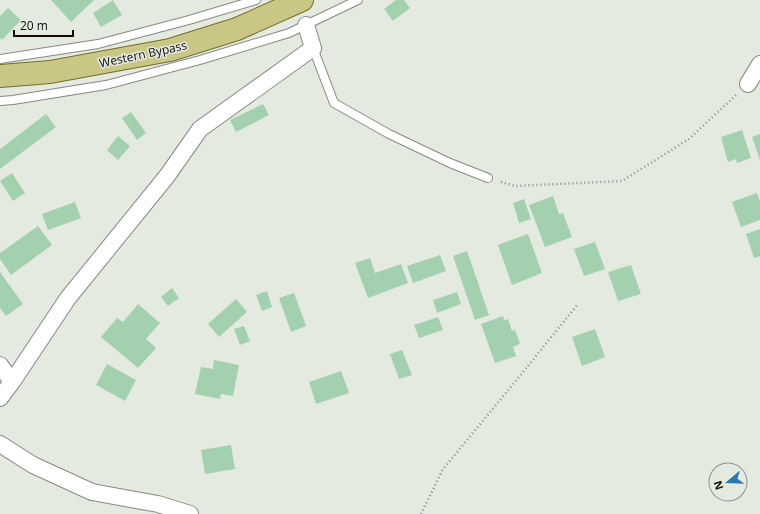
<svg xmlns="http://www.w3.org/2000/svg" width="760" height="514" font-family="'Open Sans',sans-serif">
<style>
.building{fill:#a3d1af}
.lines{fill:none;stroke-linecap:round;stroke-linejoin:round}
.lane-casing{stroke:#868a82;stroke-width:10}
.street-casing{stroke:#868a82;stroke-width:18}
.primary-casing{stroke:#716e26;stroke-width:24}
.path{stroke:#878b84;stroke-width:2.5;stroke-dasharray:1 3;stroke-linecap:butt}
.lane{stroke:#fff;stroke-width:8}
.street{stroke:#fff;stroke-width:16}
.primary{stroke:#cac786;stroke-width:22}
.labels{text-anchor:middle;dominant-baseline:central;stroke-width:3;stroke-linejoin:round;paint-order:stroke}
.street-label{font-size:12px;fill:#0c0d0a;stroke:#e5eae1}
</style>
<rect width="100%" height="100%" fill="#e5eae1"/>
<!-- building -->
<path class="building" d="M 51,0 L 94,0 L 71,22 Z
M 113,0 L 122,15 L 101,27 L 93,13 Z
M 396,0 L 404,0 L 410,8 L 393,21 L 384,9 Z
M 8,8 L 21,20 L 2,40 L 0,38 L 0,16 Z
M 263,104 L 269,115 L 236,132 L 230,120 Z
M 131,112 L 146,133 L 137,140 L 122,118 Z
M 46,114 L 56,127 L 0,169 L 0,149 Z
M 742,130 L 751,158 L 737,163 L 736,159 L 728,162 L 721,137 Z
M 760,134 L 760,160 L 752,137 Z
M 118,136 L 130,146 L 118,160 L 107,150 Z
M 12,173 L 25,193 L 13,201 L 0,181 Z
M 757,193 L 760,201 L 760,220 L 741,227 L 732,202 Z
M 553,196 L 559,214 L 563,213 L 572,237 L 545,247 L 529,205 Z
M 524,199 L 531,219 L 519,223 L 513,203 Z
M 75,202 L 81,218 L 48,230 L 42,214 Z
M 38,226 L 52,245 L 11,275 L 0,259 L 0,253 Z
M 760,229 L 760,256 L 754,258 L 746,234 Z
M 528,234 L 542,273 L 512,285 L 498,245 Z
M 595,242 L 605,269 L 584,276 L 574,249 Z
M 467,251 L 489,315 L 475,320 L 453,256 Z
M 440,255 L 446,271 L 413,283 L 407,266 Z
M 370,258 L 375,273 L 401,264 L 408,283 L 368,298 L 355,263 Z
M 631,265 L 641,294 L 618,301 L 608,272 Z
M 0,272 L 23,304 L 6,316 L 0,308 Z
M 172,288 L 179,298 L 168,306 L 161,297 Z
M 267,291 L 272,307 L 262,311 L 256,295 Z
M 457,292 L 461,304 L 437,313 L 433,300 Z
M 294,293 L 306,326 L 291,332 L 279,298 Z
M 236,299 L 247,312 L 219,337 L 208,324 Z
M 138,304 L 160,323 L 146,339 L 156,348 L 138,368 L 101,337 L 117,318 L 123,322 Z
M 503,316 L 504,320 L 508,319 L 512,331 L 515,330 L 520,344 L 513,347 L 516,356 L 495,363 L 481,324 Z
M 438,317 L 443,330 L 419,338 L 414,325 Z
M 244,326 L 250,341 L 240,345 L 234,329 Z
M 595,329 L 605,357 L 582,366 L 572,337 Z
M 402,350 L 412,375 L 399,379 L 390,354 Z
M 214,360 L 239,365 L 233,396 L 221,394 L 220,399 L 195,394 L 201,367 L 213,369 Z
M 107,364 L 136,380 L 125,401 L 96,385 Z
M 341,371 L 349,393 L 316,404 L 309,382 Z
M 231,445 L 235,469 L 205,474 L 201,450 Z"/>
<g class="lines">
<defs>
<path id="lane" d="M 313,48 L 334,103 L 389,134 L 450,163 L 488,178
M 0,59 L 98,44 L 189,20 L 256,0
M 0,101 L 13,100 L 106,85 L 200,60 L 289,33 L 358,0"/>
<path id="street" d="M 748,84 L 760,64
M 0,365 L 12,382
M 0,398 L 12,382 L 68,298 L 167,176 L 200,129 L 313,48 L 306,25
M 0,444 L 33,465 L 92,492 L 158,504 L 190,514"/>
<path id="primary" d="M 0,76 L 50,72 L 170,50 L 237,29 L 302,0"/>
</defs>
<!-- lane casing -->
<use href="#lane" class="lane-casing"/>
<!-- street casing -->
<use href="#street" class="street-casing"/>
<!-- primary casing -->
<use href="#primary" class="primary-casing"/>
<!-- path -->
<path class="path" d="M 501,182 L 515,186 L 622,181 L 689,139 L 736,95
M 421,514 L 443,469 L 515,382 L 578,304"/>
<!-- lane -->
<use href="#lane" class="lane"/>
<!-- street -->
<use href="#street" class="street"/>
<!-- primary -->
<use href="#primary" class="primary"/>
</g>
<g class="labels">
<!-- street labels -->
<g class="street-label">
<text transform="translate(143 54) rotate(-12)">Western Bypass</text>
</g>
</g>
<!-- north arrow -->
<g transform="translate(728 482) rotate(251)"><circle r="19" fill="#e5eae1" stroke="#8e928b"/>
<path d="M0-3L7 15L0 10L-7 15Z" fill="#2d77ab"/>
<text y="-6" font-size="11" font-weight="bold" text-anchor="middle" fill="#0c0d0a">N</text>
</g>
<!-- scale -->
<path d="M14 30v6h59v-6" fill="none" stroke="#0c0d0a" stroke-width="2"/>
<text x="20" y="30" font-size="12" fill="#0c0d0a" stroke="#e5eae1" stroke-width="3" paint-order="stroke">20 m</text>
</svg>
